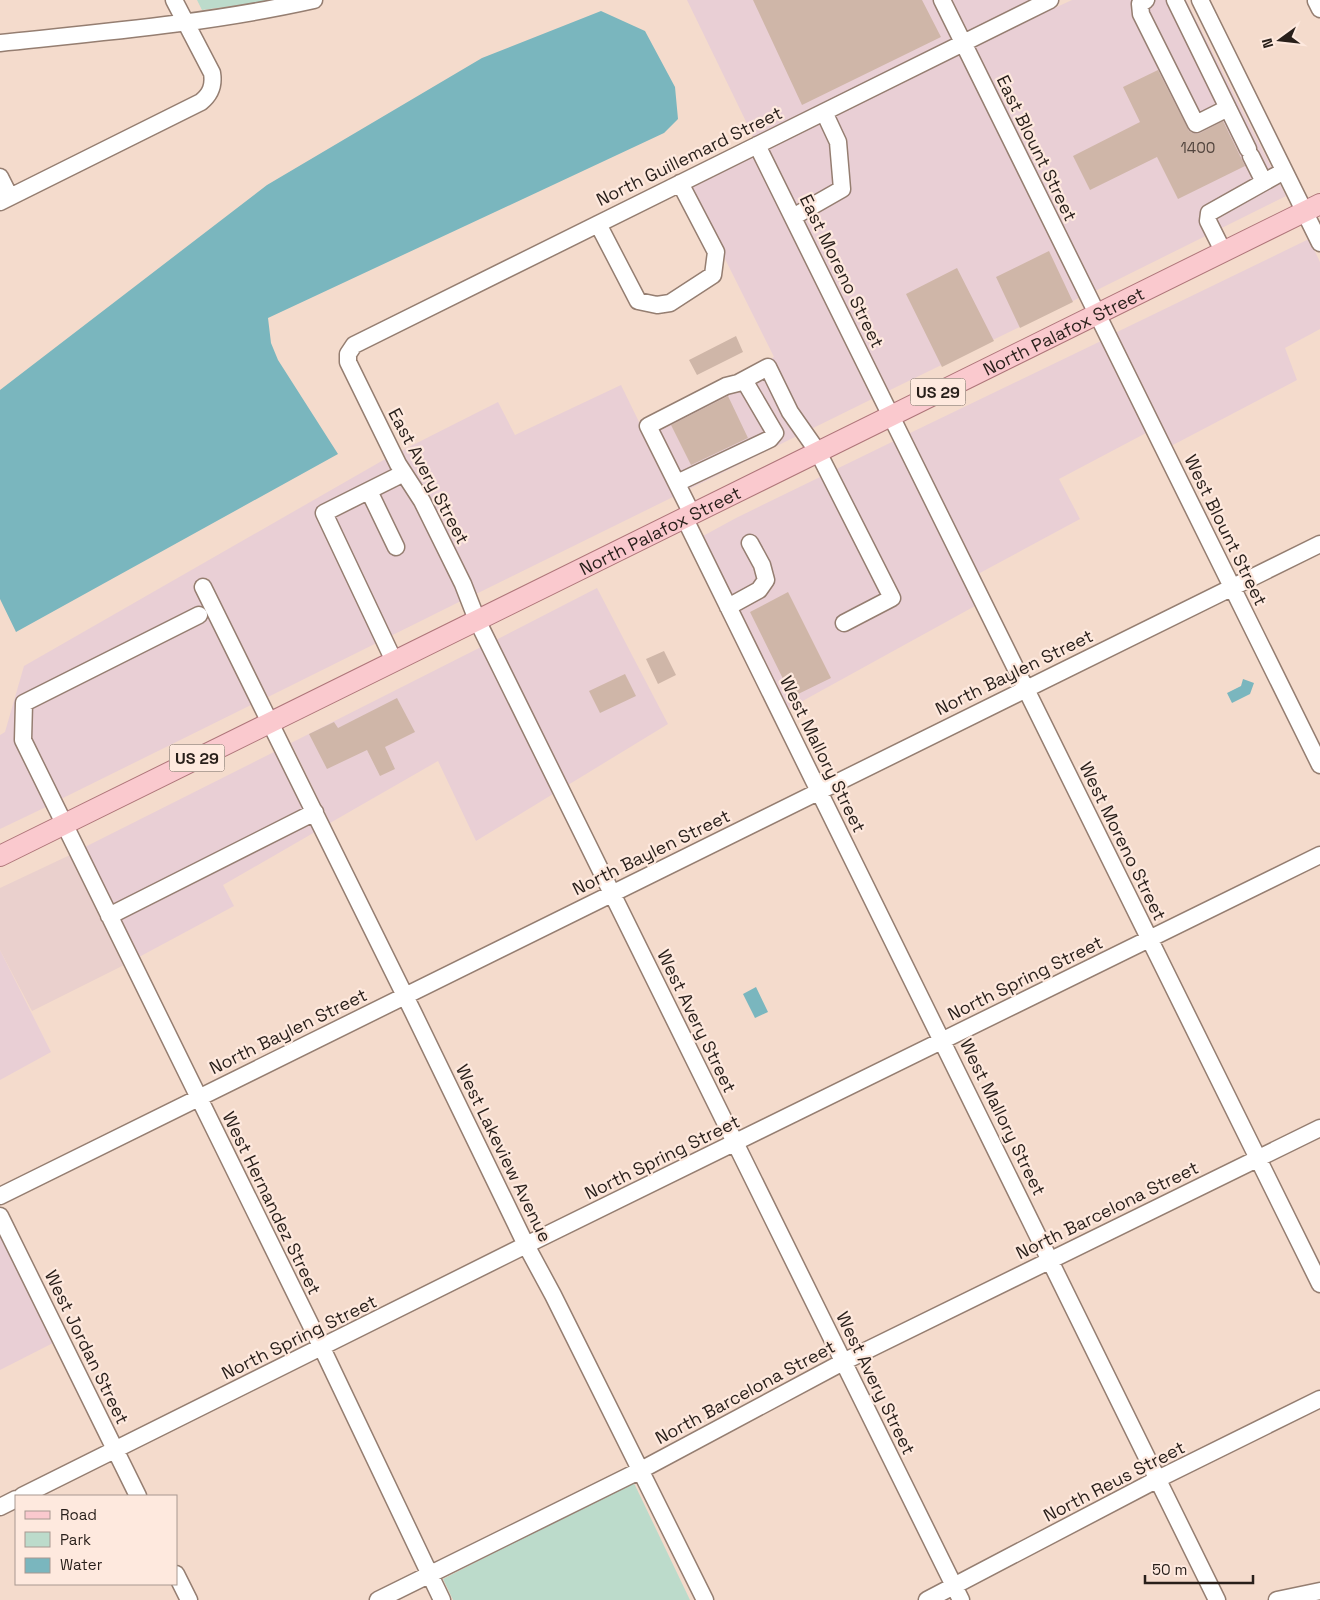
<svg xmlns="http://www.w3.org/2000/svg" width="1320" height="1600" font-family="'Space Grotesk',sans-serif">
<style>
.commercial{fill:#e9cfd5}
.medical{fill:#ead0cd}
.green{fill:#bcdbcb}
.water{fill:#7ab6be}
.building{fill:#cfb6a8}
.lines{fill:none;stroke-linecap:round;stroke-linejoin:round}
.minor-casing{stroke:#957e71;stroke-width:19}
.major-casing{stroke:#af767a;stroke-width:22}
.minor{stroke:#fff;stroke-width:16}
.major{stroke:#fac9ce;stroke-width:20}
.labels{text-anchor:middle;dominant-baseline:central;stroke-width:4.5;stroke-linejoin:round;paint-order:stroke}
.number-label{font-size:15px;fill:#52453e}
.shield{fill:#fee9de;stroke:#685c55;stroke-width:1}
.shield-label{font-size:16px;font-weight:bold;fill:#281f1a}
.street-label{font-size:18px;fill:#281f1a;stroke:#fee9de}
</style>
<rect width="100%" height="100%" fill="#f4dbcc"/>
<!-- commercial -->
<path class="commercial" d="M 687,0 L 933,0 L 953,40 L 754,138 Z
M 952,0 L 1033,0 L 968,32 Z
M 1072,0 L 1186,0 L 1286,196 L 1095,291 L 974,45 Z
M 959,53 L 1079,298 L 888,391 L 768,148 Z
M 753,155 L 872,399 L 476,594 L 471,581 L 430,498 L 401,451 L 498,402 L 515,435 L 621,385 L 640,424 L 774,357 L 689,187 Z
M 1309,239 L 1320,262 L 1320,329 L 1285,348 L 1297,380 L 1171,446 L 1115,333 Z
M 1101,341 L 1146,433 L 1059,479 L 1080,519 L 978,574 L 908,434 Z
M 894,441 L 975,606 L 788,709 L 703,536 L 736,518 Z
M 387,458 L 414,505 L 456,587 L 461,601 L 268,697 L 208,578 L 193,584 L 253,704 L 61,799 L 31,737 L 16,743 L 46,807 L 0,829 L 0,735 L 5,732 L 24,666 Z
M 597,588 L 668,724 L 568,785 L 496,640 Z
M 481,647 L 553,794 L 476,841 L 438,761 L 330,823 L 291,743 Z
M 276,751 L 315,832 L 223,885 L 234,906 L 139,957 L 85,847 Z
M 0,950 L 51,1052 L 0,1080 Z
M 0,1235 L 53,1343 L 0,1370 Z"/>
<!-- medical -->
<path class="medical" d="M 70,855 L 124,965 L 32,1011 L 0,950 L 0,888 Z"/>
<!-- green -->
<path class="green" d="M 197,0 L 278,0 L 202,10 Z
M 633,1481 L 690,1600 L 453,1600 L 443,1579 Z"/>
<!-- water -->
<path class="water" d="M 601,11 L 645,31 L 675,87 L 678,119 L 664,133 L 268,318 L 271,343 L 278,360 L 338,454 L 16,632 L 0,599 L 0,390 L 267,185 L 482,58 Z
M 1243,679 L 1254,683 L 1250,694 L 1232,703 L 1227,693 L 1241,686 Z
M 756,987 L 768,1012 L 755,1018 L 743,994 Z"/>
<!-- building -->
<path class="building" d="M 753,0 L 922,0 L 941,37 L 802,105 Z
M 1158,70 L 1189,131 L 1195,134 L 1200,133 L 1223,121 L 1245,166 L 1178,199 L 1157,157 L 1090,190 L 1073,156 L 1140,122 L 1123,87 Z
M 1049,251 L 1073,302 L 1020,328 L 996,277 Z
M 957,268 L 994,341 L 942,367 L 906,294 Z
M 736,336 L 743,352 L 697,375 L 689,360 Z
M 728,396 L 748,438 L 691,465 L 671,425 Z
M 788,592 L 831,678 L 792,697 L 750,612 Z
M 664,651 L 676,675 L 658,684 L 646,659 Z
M 625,674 L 636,696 L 600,713 L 589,691 Z
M 397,698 L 415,732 L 385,747 L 395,769 L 380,776 L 367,750 L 327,769 L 309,734 L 334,722 L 338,728 Z"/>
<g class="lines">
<defs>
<path id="minor" d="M 942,0 L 1320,765
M 1146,0 L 1140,4 L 1141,14 L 1196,124 L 1228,108
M 1175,0 L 1248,149
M 1200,0 L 1320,243
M 1319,0 L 1316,1 L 1320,9
M 0,43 C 105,32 211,23 314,0
M 757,145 L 1320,1284
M 1251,156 L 1264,182
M 0,177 L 10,197
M 0,202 L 201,102 C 211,94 214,85 212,73 L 174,0
M 793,217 L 842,189 L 838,142 L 824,112
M 598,224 L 638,301 L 657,305 L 670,303 L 713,275 L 716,252 L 680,183
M 1223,251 L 1208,221 L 1209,213 L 1284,171
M 677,483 L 770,439 L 775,433 L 744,380
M 369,491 L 396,547
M 692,514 L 648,426 L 726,386 L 738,383 L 768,367 L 790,412 L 818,452 L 892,598 L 844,623
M 684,517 L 1217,1600
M 203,587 L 413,1012 L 526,1245 L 553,1295 L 705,1600
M 728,607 L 759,590 L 766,580 L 762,565 L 750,543
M 199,615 L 24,703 L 23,740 L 322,1348 L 442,1600
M 394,661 L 324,513 L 404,473
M 109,916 L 315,812
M 0,1196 L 1320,544
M 0,1216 L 138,1496
M 22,1496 L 526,1245 L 1320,855
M 0,1507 L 16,1499
M 176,1574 L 189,1600
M 378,1600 L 641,1470 L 843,1362 L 1320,1128
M 927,1600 L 1158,1479 L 1320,1399
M 961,1600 L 477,620 L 463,584 L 422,501 L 398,464 L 348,362 L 348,354 L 354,345 L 1050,0
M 1277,1600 L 1320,1591"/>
<g id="major">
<path id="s1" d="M 0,856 L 1320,204"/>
</g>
</defs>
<!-- minor casing -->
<use href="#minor" class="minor-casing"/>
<!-- major casing -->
<use href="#major" class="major-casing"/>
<!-- minor -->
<use href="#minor" class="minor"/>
<!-- major -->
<use href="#major" class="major"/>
</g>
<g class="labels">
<!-- number labels -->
<g class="number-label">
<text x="1198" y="147">1400</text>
</g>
<!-- shield labels -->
<g class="shield">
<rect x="910.5" y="378.5" width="55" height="27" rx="4"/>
<rect x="169.5" y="744.5" width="55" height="27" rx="4"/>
</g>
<g class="shield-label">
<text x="938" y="392">US 29</text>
<text x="197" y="758">US 29</text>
</g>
<!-- street labels -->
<g class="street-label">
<text transform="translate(1037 148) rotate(64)">East Blount Street</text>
<text transform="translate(689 156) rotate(-26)">North Guillemard Street</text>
<text transform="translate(842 271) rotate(64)">East Moreno Street</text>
<text stroke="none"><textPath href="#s1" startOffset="1186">North Palafox Street</textPath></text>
<text transform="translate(429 476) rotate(62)">East Avery Street</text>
<text stroke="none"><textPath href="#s1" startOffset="736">North Palafox Street</textPath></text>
<text transform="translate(1226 530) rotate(64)">West Blount Street</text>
<text transform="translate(1014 672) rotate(-26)">North Baylen Street</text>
<text transform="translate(823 754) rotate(64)">West Mallory Street</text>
<text transform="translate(1123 841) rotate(64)">West Moreno Street</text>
<text transform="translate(651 852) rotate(-26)">North Baylen Street</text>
<text transform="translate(1025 978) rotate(-26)">North Spring Street</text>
<text transform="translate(697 1021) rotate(64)">West Avery Street</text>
<text transform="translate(288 1031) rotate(-26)">North Baylen Street</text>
<text transform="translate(1003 1117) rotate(64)">West Mallory Street</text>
<text transform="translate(504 1153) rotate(64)">West Lakeview Avenue</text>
<text transform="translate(662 1157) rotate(-26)">North Spring Street</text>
<text transform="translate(272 1203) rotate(64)">West Hernandez Street</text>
<text transform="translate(1107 1210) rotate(-26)">North Barcelona Street</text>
<text transform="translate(299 1337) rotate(-26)">North Spring Street</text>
<text transform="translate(87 1347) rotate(64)">West Jordan Street</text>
<text transform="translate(876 1383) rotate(64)">West Avery Street</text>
<text transform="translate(745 1392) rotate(-28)">North Barcelona Street</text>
<text transform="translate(1114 1481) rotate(-27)">North Reus Street</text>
</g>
</g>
<!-- legend -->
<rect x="15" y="1495" width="162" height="90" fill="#fee9de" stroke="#a89890"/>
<rect x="25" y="1511" width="25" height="8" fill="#fac9ce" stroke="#a89890"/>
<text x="60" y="1520" font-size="15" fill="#281f1a">Road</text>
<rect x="25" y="1532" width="25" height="15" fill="#bcdbcb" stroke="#a89890"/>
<text x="60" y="1545" font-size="15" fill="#281f1a">Park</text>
<rect x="25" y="1558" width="25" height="15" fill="#7ab6be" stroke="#a89890"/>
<text x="60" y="1570" font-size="15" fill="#281f1a">Water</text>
<!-- north arrow -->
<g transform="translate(1280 40) rotate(255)" stroke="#fee9de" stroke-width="4" paint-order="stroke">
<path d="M0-4L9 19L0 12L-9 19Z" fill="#281f1a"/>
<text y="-8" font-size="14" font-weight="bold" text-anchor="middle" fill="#281f1a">N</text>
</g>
<!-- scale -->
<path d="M1145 1575v8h108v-8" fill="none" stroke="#281f1a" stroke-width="2.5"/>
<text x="1152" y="1575" font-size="15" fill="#281f1a" stroke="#fee9de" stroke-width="4" paint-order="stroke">50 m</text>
</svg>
